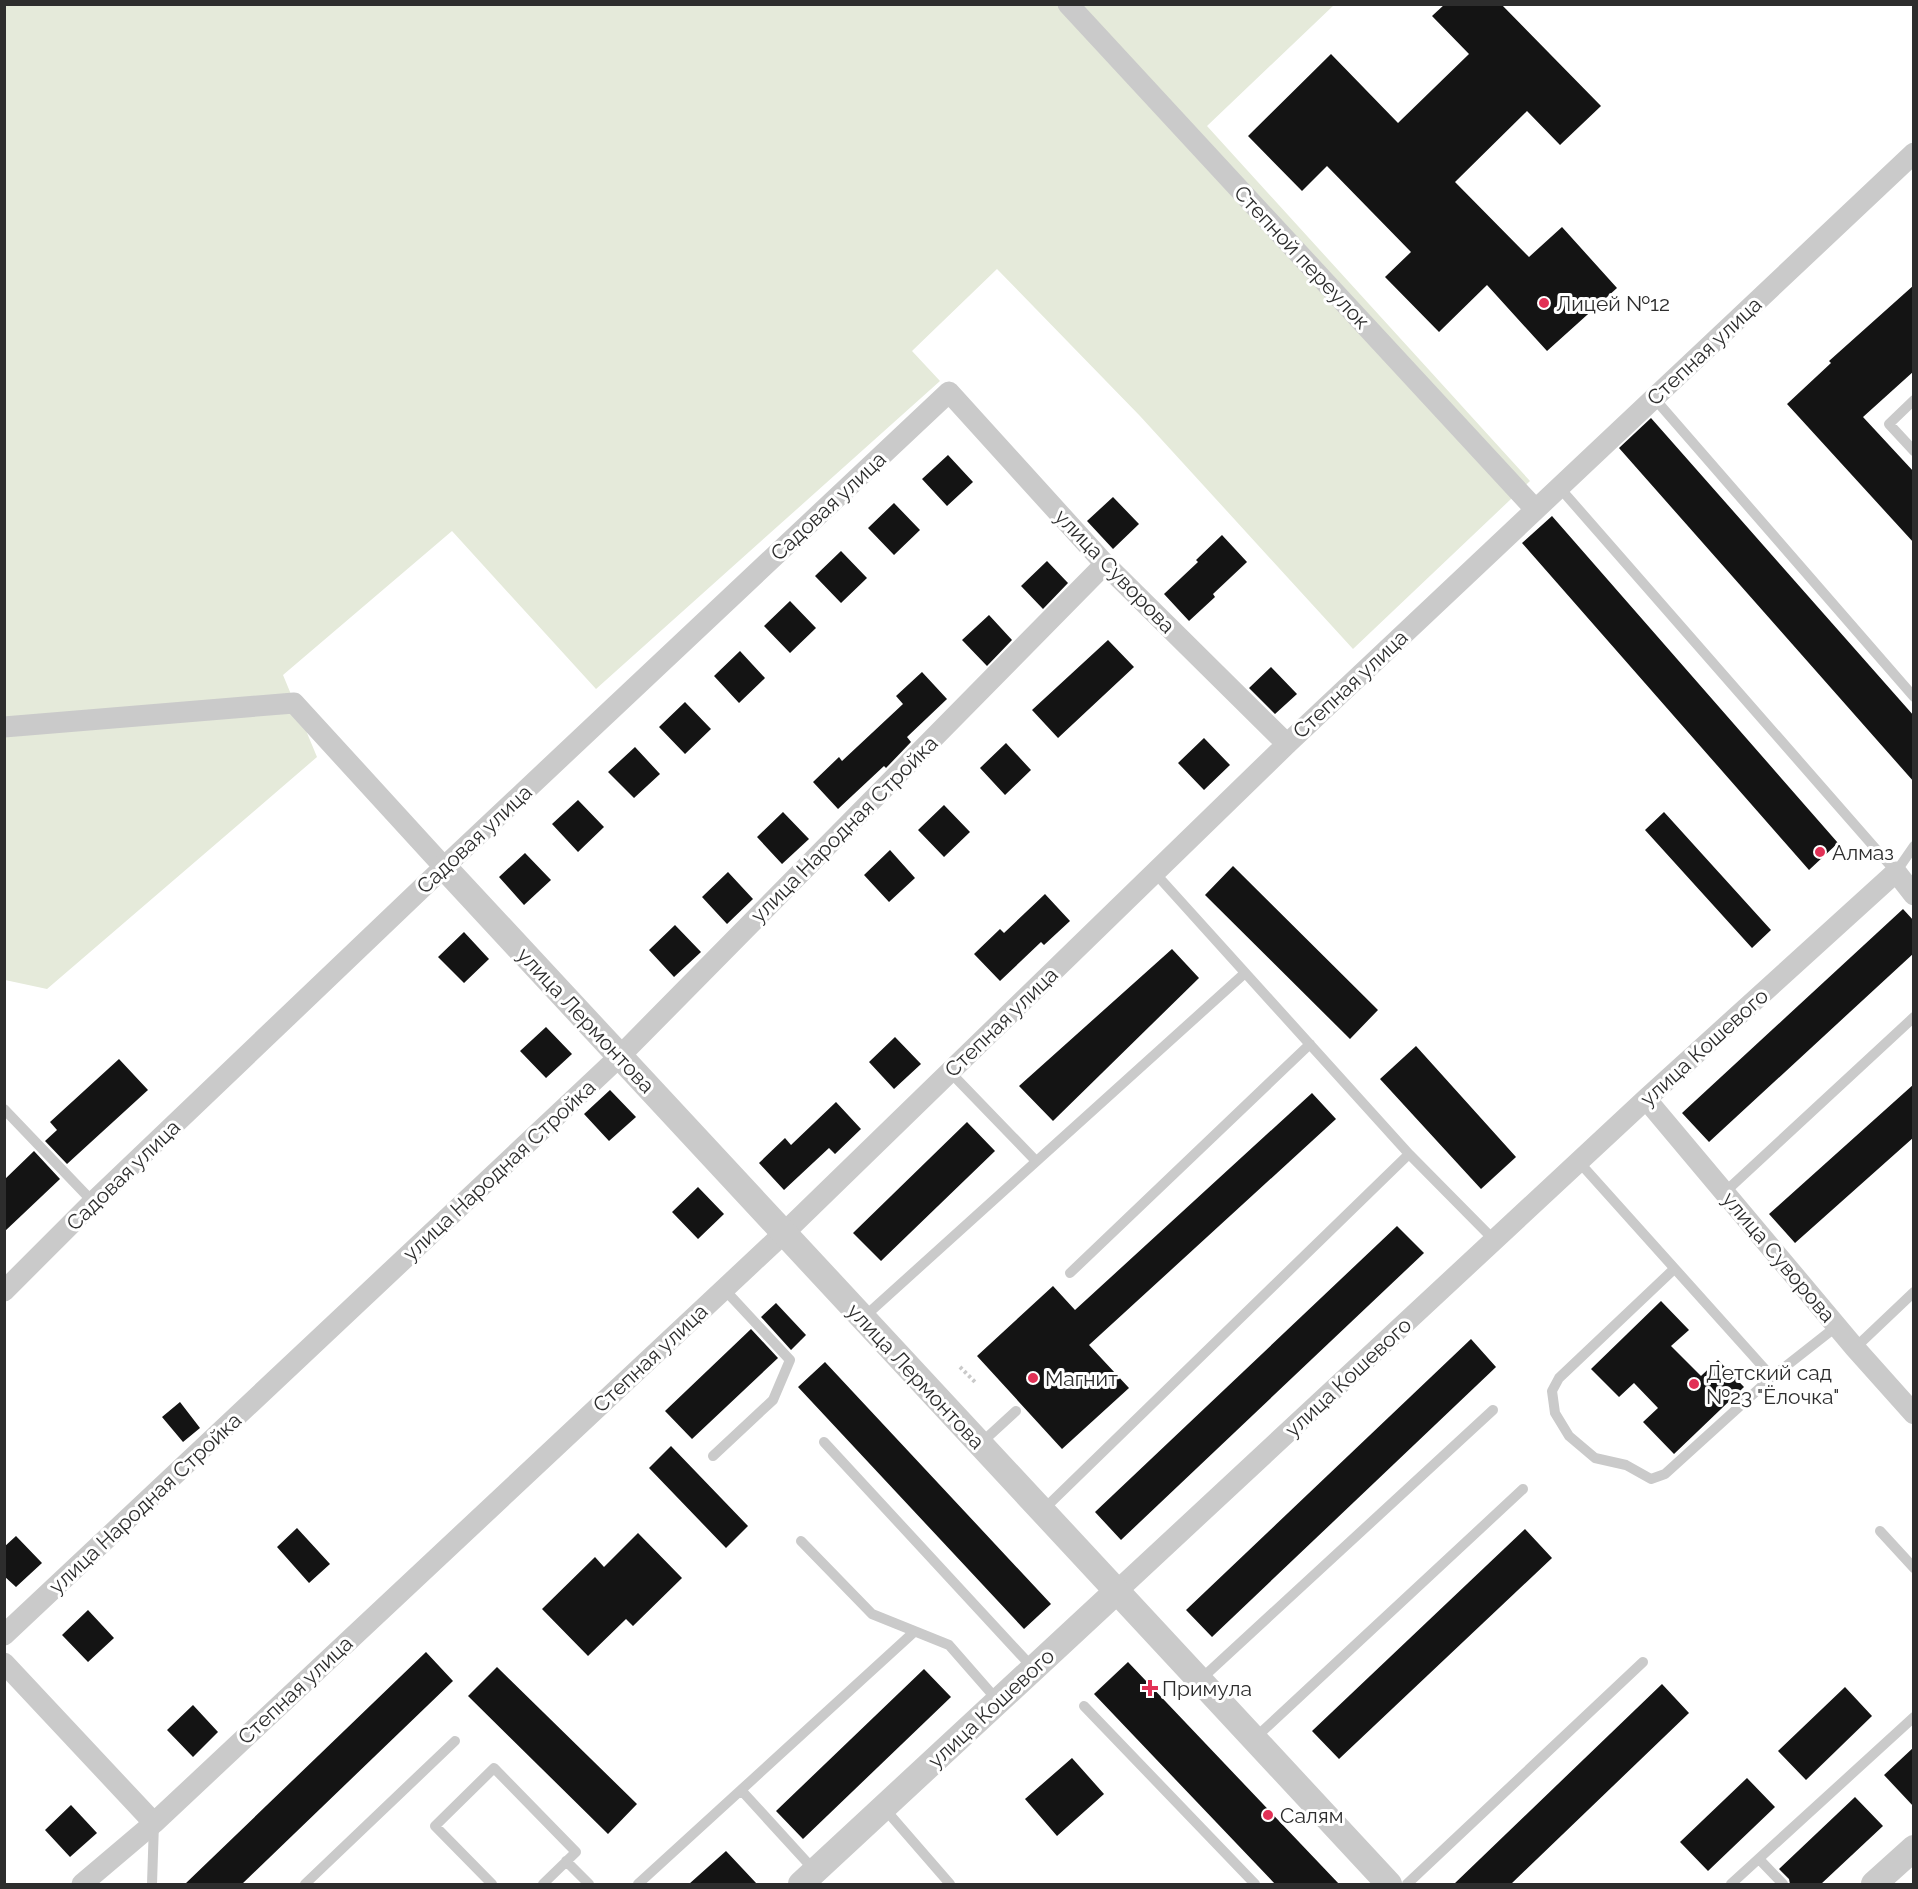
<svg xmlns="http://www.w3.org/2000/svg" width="1918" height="1889" font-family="Raleway,sans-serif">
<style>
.green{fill:#e5eada}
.building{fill:#141414}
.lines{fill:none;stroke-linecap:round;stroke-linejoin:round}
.path{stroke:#cacaca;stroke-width:4;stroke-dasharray:3 3;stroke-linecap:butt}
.service{stroke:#cacaca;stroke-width:10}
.minor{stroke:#cacaca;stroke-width:21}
.tertiary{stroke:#cacaca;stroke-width:26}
.poi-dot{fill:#e23156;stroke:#fff;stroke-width:2}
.labels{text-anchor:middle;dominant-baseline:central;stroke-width:6;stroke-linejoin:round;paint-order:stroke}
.street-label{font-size:21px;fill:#2d2d2d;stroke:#fff}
.poi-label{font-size:21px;fill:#2d2d2d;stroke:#fff;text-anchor:start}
</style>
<rect width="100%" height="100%" fill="#fff"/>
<!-- green -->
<path class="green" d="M 4,5 L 1334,5 L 1207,126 L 1530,481 L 1353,649 L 1140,416 L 997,269 L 912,351 L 940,381 L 596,689 L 452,531 L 283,675 L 317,757 L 47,989 L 5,980 Z"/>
<!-- building -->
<path class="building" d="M 1445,4 L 1501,4 L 1601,106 L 1560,145 L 1527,111 L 1455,182 L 1529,257 L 1562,227 L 1617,288 L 1547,351 L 1487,285 L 1439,332 L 1385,277 L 1411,252 L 1327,166 L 1302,191 L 1248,136 L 1331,54 L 1398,123 L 1469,54 L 1432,16 Z
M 1914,285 L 1914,371 L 1863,417 L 1914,472 L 1914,543 L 1787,404 L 1831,363 L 1829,361 Z
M 1651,418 L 1914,716 L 1914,782 L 1619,448 Z
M 948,455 L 973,482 L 947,506 L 922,479 Z
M 1113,497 L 1139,524 L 1113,549 L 1087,521 Z
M 894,503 L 920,530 L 894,555 L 868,528 Z
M 1552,516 L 1838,843 L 1809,870 L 1522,543 Z
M 1222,535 L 1247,562 L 1213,594 L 1215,597 L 1189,621 L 1164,594 L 1198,562 L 1196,560 Z
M 841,551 L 867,578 L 841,603 L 815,576 Z
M 1047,561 L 1068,583 L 1043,609 L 1021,586 Z
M 790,601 L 816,628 L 790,653 L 764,626 Z
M 989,615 L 1012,640 L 987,666 L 962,640 Z
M 1108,640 L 1134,667 L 1058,738 L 1032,710 Z
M 740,651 L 765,678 L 739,703 L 714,676 Z
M 1271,667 L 1297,694 L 1275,714 L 1249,688 Z
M 922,672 L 947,699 L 907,737 L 911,742 L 886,768 L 884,766 L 838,809 L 813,782 L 839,757 L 842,761 L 903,704 L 896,696 Z
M 685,702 L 711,729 L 685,754 L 659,727 Z
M 1204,738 L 1230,765 L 1204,790 L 1178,763 Z
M 1006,743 L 1031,770 L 1005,795 L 980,768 Z
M 635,747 L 660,774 L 634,798 L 608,772 Z
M 578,800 L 604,827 L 578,852 L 552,824 Z
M 944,805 L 970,832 L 944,857 L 918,830 Z
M 783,812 L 809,839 L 782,864 L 757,837 Z
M 1664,812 L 1771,930 L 1752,948 L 1645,830 Z
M 890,850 L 915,878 L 889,902 L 864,875 Z
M 525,853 L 551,880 L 524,905 L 499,877 Z
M 1233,866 L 1378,1010 L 1350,1039 L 1205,895 Z
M 728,872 L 753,899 L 727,924 L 702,897 Z
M 1045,894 L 1070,921 L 1044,945 L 1041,942 L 1000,981 L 974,954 L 1000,929 L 1004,933 Z
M 1903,909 L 1914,921 L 1914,953 L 1709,1142 L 1682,1113 Z
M 675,925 L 701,952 L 674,977 L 649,950 Z
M 464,932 L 489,959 L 464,983 L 438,957 Z
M 1172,949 L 1199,978 L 1053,1121 L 1019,1086 Z
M 546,1027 L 572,1054 L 546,1078 L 520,1051 Z
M 895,1037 L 921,1064 L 894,1089 L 869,1062 Z
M 1416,1046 L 1516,1157 L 1481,1189 L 1380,1079 Z
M 119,1059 L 148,1090 L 67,1164 L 45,1141 L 57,1130 L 50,1122 Z
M 1914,1084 L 1914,1137 L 1795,1243 L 1769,1214 Z
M 610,1090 L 636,1117 L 609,1141 L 584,1114 Z
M 1312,1093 L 1336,1119 L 1089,1345 L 1129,1388 L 1062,1449 L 977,1356 L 1053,1286 L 1075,1310 Z
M 836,1102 L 861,1129 L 835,1154 L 829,1148 L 784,1190 L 759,1163 L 785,1138 L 791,1145 Z
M 967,1122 L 995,1151 L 881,1261 L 853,1233 Z
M 34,1151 L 60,1179 L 4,1232 L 4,1180 Z
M 698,1187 L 724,1214 L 698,1239 L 672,1212 Z
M 1397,1226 L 1424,1253 L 1121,1540 L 1095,1512 Z
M 1661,1301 L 1689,1330 L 1671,1346 L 1701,1376 L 1718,1360 L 1744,1387 L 1674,1454 L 1643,1422 L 1658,1408 L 1634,1383 L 1619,1397 L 1591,1369 Z
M 776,1303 L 806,1335 L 791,1350 L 761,1317 Z
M 751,1329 L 778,1358 L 692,1439 L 665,1411 Z
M 1471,1339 L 1496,1367 L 1212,1637 L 1186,1610 Z
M 825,1362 L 1051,1604 L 1024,1629 L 798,1387 Z
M 180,1402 L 200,1428 L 183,1442 L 162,1417 Z
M 671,1446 L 748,1526 L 726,1548 L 649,1468 Z
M 297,1528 L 330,1564 L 309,1583 L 277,1547 Z
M 1525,1529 L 1552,1558 L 1339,1759 L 1312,1731 Z
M 638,1533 L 682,1578 L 633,1626 L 626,1619 L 588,1656 L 542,1609 L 595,1557 L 604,1567 Z
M 16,1536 L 42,1563 L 16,1587 L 4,1576 L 4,1547 Z
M 88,1610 L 114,1638 L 88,1662 L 62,1635 Z
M 426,1652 L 453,1681 L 242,1884 L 185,1884 Z
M 1128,1662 L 1339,1884 L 1275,1884 L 1094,1694 Z
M 497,1667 L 637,1804 L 608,1834 L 468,1696 Z
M 924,1669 L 951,1697 L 803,1839 L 776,1811 Z
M 1662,1684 L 1689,1713 L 1511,1884 L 1454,1884 Z
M 1845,1687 L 1872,1716 L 1806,1780 L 1778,1751 Z
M 193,1705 L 218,1732 L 193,1757 L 167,1730 Z
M 1914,1747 L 1914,1807 L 1884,1775 Z
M 1072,1758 L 1104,1794 L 1057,1836 L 1025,1799 Z
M 1747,1778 L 1775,1807 L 1708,1871 L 1680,1842 Z
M 1855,1797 L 1883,1826 L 1821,1884 L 1790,1884 L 1789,1879 L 1779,1869 Z
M 71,1805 L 97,1833 L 70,1857 L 45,1830 Z
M 726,1851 L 757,1884 L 689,1884 Z"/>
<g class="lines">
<!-- path -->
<path class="path" d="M 960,1367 L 976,1383"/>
<!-- service -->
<path class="service" d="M 1654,398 L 1914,697
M 1914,400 L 1889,424 L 1914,451
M 1559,487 L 1896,872 L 1914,846
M 1155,873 L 1409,1154 L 1495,1241
M 950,1072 L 1036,1161
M 4,1109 L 93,1202
M 1579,1162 L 1772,1377 L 1837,1326
M 1725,1192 L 1914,1017
M 1674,1269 L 1559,1378 L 1552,1391 L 1555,1413 L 1569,1436 L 1595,1458 L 1626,1465 L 1651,1479 L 1665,1474 L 1772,1377
M 1070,1273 L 1310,1044
M 863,1318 L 1245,973
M 1855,1348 L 1914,1292
M 824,1442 L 1033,1668
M 980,1444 L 1016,1411
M 713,1456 L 773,1400 L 790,1360 L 724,1289
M 1042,1511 L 1409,1154
M 1880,1531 L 1914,1568
M 801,1541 L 872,1614 L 949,1645 L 998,1701
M 1200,1680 L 1493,1410
M 1084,1706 L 1255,1884
M 1254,1739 L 1523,1489
M 884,1808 L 950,1884
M 1759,1859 L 1783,1884
M 566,1861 L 589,1884
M 815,1871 L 741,1790 L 914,1632
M 152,1884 L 154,1823
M 305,1884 L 455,1741
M 492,1884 L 435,1826 L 494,1768 L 576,1852 L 543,1884
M 638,1884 L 741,1790
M 1407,1884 L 1643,1662
M 1731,1884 L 1914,1717"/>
<!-- minor -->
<path class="minor" d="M 1068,4 L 1535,509
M 4,727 L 294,703 L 444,867
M 1646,1099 L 1855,1348 L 1914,1414
M 4,1291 L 93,1202 L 444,867 L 949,392 L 1105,564 L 1287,744
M 1117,1591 L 1646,1099 L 1896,872 L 1914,895
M 4,1635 L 620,1056 L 1105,564
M 4,1663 L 154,1823
M 82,1884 L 154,1823 L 784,1233 L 1287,744 L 1914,153"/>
<!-- tertiary -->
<path class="tertiary" d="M 444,867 L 1389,1884
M 801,1884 L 1117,1591
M 1874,1884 L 1914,1848"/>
</g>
<!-- markers -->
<g class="poi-dot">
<circle cx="1544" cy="303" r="6"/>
<circle cx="1820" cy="852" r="6"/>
<circle cx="1033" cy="1378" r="6"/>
<circle cx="1694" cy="1384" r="6"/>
<path d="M1147 1679h6v6h6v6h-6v6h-6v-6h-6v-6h6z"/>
<circle cx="1268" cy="1815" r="6"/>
</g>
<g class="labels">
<!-- street labels -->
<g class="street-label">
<text transform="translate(1302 257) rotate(47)">Степной переулок</text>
<text transform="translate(1704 351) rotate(-43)">Степная улица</text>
<text transform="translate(828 506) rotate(-43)">Садовая улица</text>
<text transform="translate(1115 571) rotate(46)">улица Суворова</text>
<text transform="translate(1350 684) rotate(-43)">Степная улица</text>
<text transform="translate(844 829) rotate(-45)">улица Народная Стройка</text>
<text transform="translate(474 839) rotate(-43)">Садовая улица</text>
<text transform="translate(586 1020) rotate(47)">улица Лермонтова</text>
<text transform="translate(1001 1022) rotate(-44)">Степная улица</text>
<text transform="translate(1704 1047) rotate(-42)">улица Кошевого</text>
<text transform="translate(499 1170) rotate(-43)">улица Народная Стройка</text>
<text transform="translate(123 1175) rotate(-44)">Садовая улица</text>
<text transform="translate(1779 1257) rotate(50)">улица Суворова</text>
<text transform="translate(650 1358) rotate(-43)">Степная улица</text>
<text transform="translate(916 1376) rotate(47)">улица Лермонтова</text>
<text transform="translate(1348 1377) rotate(-43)">улица Кошевого</text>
<text transform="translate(145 1503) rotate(-43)">улица Народная Стройка</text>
<text transform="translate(295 1690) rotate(-43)">Степная улица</text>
<text transform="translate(991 1708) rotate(-43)">улица Кошевого</text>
</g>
<!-- poi labels -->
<g class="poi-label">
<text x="1556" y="303">Лицей №12</text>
<text x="1832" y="852">Алмаз</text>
<text x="1706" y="1372">Детский сад<tspan x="1706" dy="24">№23 "Ёлочка"</tspan></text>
<text x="1045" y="1378">Магнит</text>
<text x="1162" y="1688">Примула</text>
<text x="1280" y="1815">Салям</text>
</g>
</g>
<!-- border -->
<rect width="1918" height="1889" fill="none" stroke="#2d2d2d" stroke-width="12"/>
</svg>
